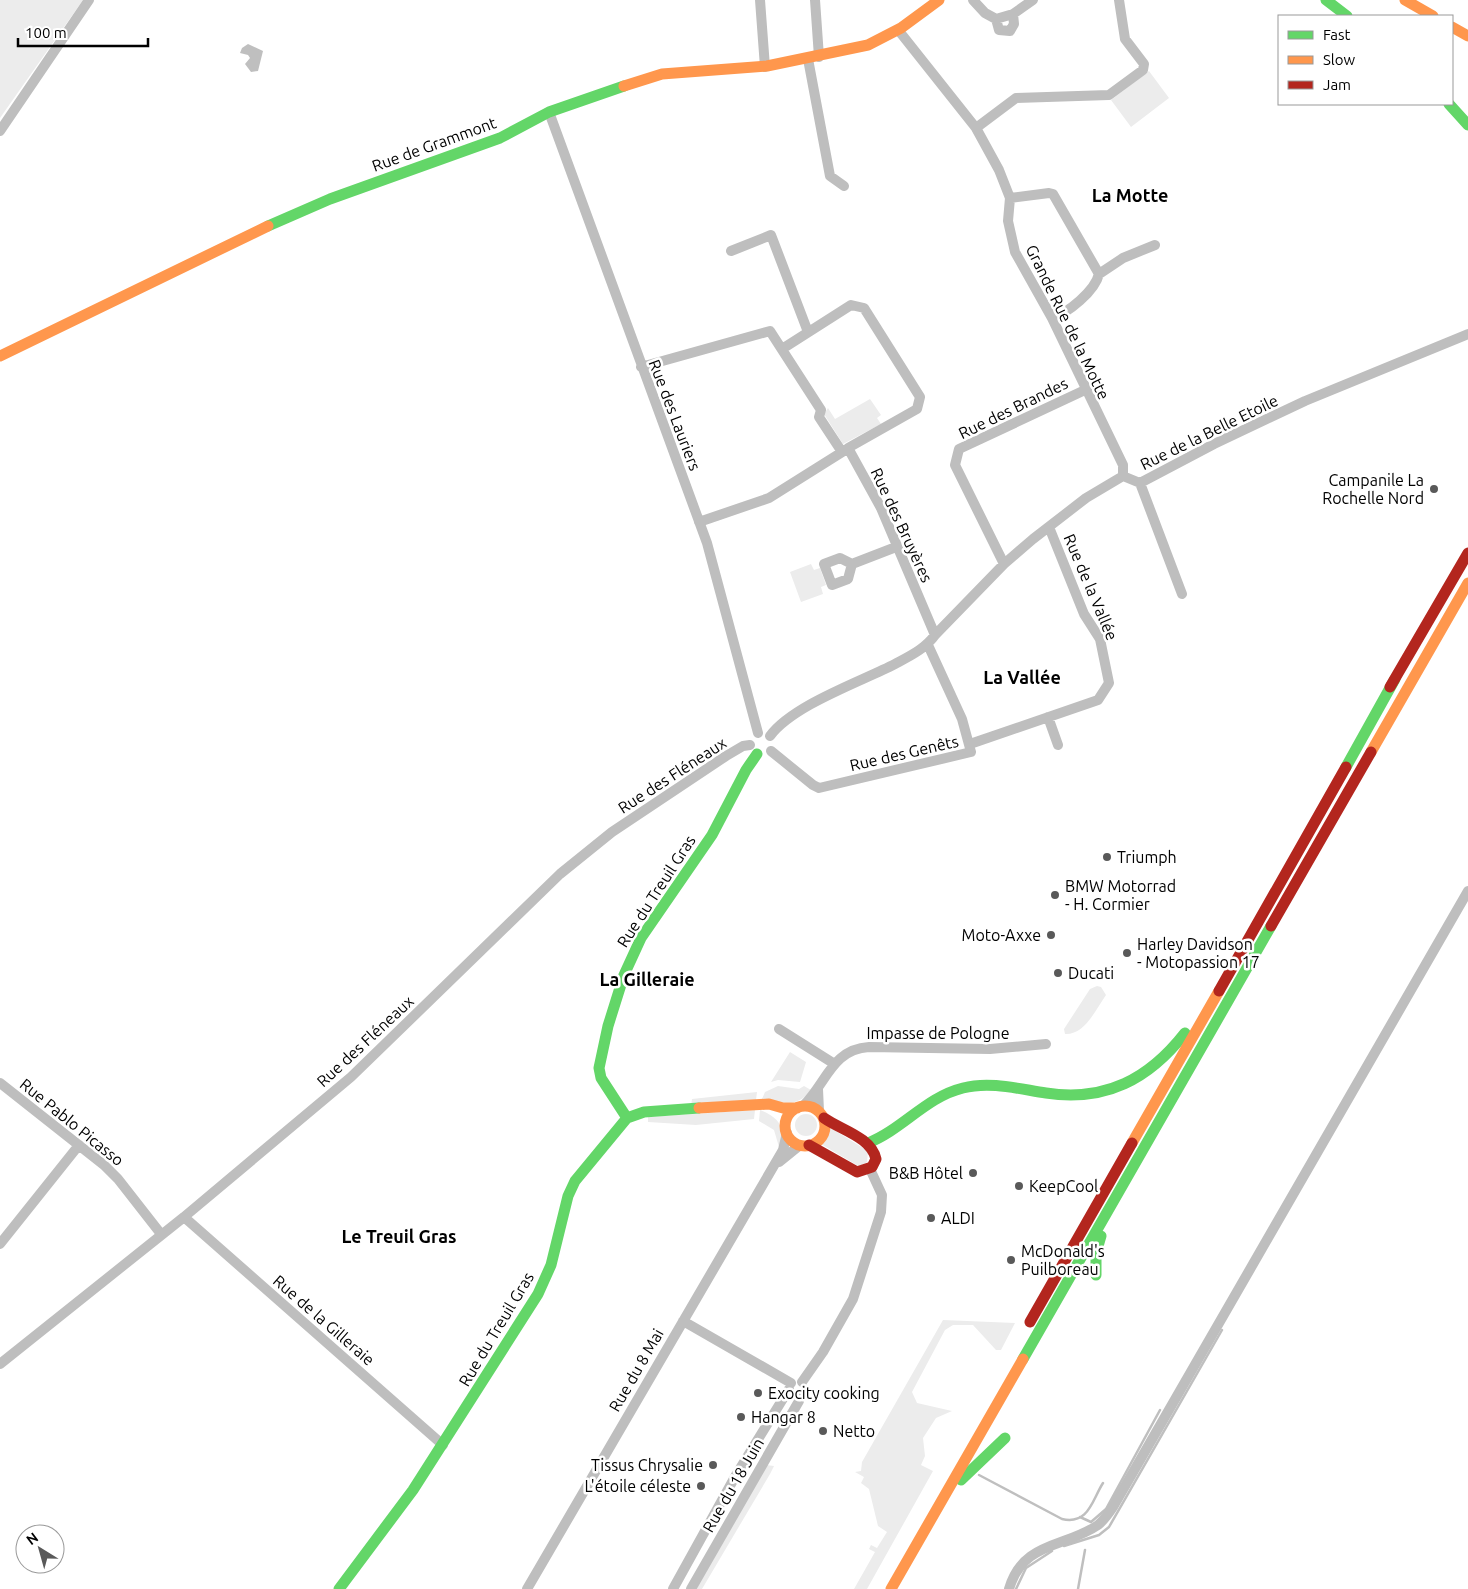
<svg xmlns="http://www.w3.org/2000/svg" width="1468" height="1589" font-family="Ubuntu,sans-serif">
<style>
.green{fill:#ececec}
.water{fill:#bfbfbf}
.lines{fill:none;stroke-linecap:round;stroke-linejoin:round}
.stream{stroke:#bfbfbf;stroke-width:2.5}
.street{stroke:#bebebe;stroke-width:10}
.fast{stroke:#63d668;stroke-width:11}
.slow{stroke:#ff974d;stroke-width:11}
.jam{stroke:#b3261e;stroke-width:11}
.poi-dot{fill:#595959;stroke:#fff;stroke-width:2}
.labels{text-anchor:middle;dominant-baseline:central;stroke-width:5;stroke-linejoin:round;paint-order:stroke}
.street-label{font-size:16px;fill:#000;stroke:#fff}
.poi-label{font-size:16px;fill:#000;stroke:#fff;text-anchor:start}
.neighbourhood-label{font-size:18px;font-weight:bold;fill:#000;stroke:#fff}
</style>
<rect width="100%" height="100%" fill="#fff"/>
<!-- green -->
<path class="green" d="M 0,0 L 83,0 L 0,118 Z
M 1149,71 L 1169,98 L 1131,127 L 1111,100 Z
M 870,399 L 881,415 L 877,418 L 881,424 L 843,444 L 824,414 L 828,408 L 835,419 Z
M 811,564 L 814,570 L 820,568 L 826,585 L 821,587 L 823,594 L 801,602 L 790,572 Z
M 1097,986 L 1101,987 L 1106,995 C 1096,1009 1085,1035 1065,1034 L 1064,1029 L 1090,989 Z
M 790,1052 L 806,1062 L 800,1082 L 778,1080 L 771,1082 Z
M 778,1086 L 799,1089 L 804,1086 L 811,1090 C 796,1109 784,1102 762,1099 L 765,1092 Z
M 757,1092 L 756,1100 L 691,1106 L 692,1099 Z
M 755,1110 L 754,1119 L 696,1125 L 648,1122 L 648,1117 Z
M 760,1110 C 778,1117 787,1127 779,1147 L 774,1130 L 759,1121 Z
M795 1125a11 11 0 1 1 22 0a11 11 0 1 1-22 0Z
M 829,1127 L 868,1151 L 867,1162 L 860,1167 L 821,1144 L 827,1137 Z
M 943,1320 L 1015,1323 L 1001,1350 L 996,1350 L 973,1325 L 953,1325 L 945,1330 L 912,1392 L 917,1403 L 952,1411 L 936,1418 L 923,1438 L 925,1456 L 921,1465 L 933,1471 L 867,1589 L 854,1589 L 875,1552 L 869,1549 L 871,1545 L 877,1548 L 887,1532 L 878,1526 L 869,1489 L 861,1483 L 864,1477 L 855,1472 L 861,1471 L 862,1462 Z
M 766,1465 L 774,1466 L 770,1474 L 702,1589 L 695,1589 Z"/>
<!-- water -->
<path class="water" d="M 248,44 L 263,51 L 258,71 L 251,72 L 245,64 L 250,58 L 248,55 L 240,53 L 242,48 Z"/>
<g class="lines">
<!-- stream -->
<path class="stream" d="M 979,1475 L 1062,1519 C 1089,1525 1092,1500 1103,1483
M 1080,1517 L 1091,1522 L 1106,1509 L 1160,1410
M 1064,1546 L 1099,1535 L 1109,1527 L 1222,1330
M 1016,1589 L 1026,1568 L 1052,1551
M 1078,1589 L 1085,1550"/>
<!-- street -->
<path class="street" d="M 760,0 L 765,67
M 815,0 L 819,57
M 973,0 L 985,13 L 996,19 L 1013,14 L 1033,0
M 996,19 L 999,30 L 1010,31 L 1014,24 L 1013,14
M 899,31 L 976,128 L 999,170 L 1010,198 L 1008,221 L 1015,252 L 1052,318 L 1123,465 L 1123,476
M 808,59 L 830,176 L 844,186
M 549,112 L 707,543 L 758,733
M 976,128 L 1016,98 L 1109,95 L 1143,70 L 1144,64 L 1125,39 L 1119,0
M 0,131 L 89,0
M 1010,198 L 1049,193 L 1053,194 L 1099,274 C 1095,291 1068,313 1052,318
M 731,251 L 771,235 L 808,332
M 1099,274 L 1123,258 L 1155,245
M 782,349 L 851,305 L 864,308 L 920,397 L 917,409 L 848,448 L 881,508 L 935,635
M 641,367 L 770,331 L 821,410 L 819,417 L 842,452
M 1123,476 L 1140,483 L 1214,444 L 1305,401 L 1468,334
M 1140,483 L 1182,594
M 699,522 L 769,498 L 847,449
M 852,564 L 848,579 L 832,585 L 824,564 L 840,558 L 852,564 L 896,547
M 1004,564 L 955,465 L 959,449 L 1085,390
M 1048,717 L 1058,745
M 770,736 C 793,705 860,682 895,664 C 910,656 925,649 935,635 L 1004,564 L 1033,539 L 1086,498 L 1123,476
M 970,744 L 1098,700 L 1109,683 L 1100,639 L 1084,614 L 1049,527
M 771,751 L 813,785 L 819,788 L 971,752 L 962,719 L 928,645
M 779,1029 L 833,1063
M 0,1083 L 104,1165 L 118,1179 L 161,1234
M 818,1089 L 819,1111
M 803,1106 C 826,1084 832,1049 869,1047 L 990,1049 L 1046,1044
M 779,1162 L 800,1145
M 184,1217 L 443,1445
M 0,1244 L 79,1145
M 683,1321 L 791,1383
M 0,1364 L 184,1217 L 351,1077 L 560,874 L 612,832 L 726,756 L 743,746 L 750,745
M 802,1382 L 823,1352 L 853,1299 L 881,1212 L 882,1195 L 870,1169
M 527,1589 L 783,1150 L 787,1133
M 673,1589 L 736,1475 L 789,1389
M 691,1589 L 799,1401 L 799,1396
M 1009,1589 C 1023,1541 1065,1548 1098,1525 C 1104,1520 1109,1513 1113,1507 L 1468,891"/>
<!-- fast -->
<path class="fast" d="M 1326,0 L 1347,16
M 1449,104 L 1468,125
M 268,226 L 330,199 L 500,138 L 549,112 L 624,86
M 1346,767 L 1395,679
M 627,1118 L 601,1078 L 599,1068 L 608,1026 L 624,975 L 641,938 L 712,835 L 746,770 L 757,754
M 868,1143 C 903,1129 926,1097 963,1088 C 990,1081 1019,1089 1046,1093 C 1106,1102 1149,1079 1185,1033
M 1096,1275 L 1096,1253 L 1101,1236
M 1023,1359 L 1271,926
M 961,1480 L 1005,1438
M 339,1589 L 413,1490 L 538,1294 L 551,1265 L 568,1196 L 575,1181 L 627,1118 L 644,1112 L 699,1108"/>
<!-- slow -->
<path class="slow" d="M 1405,0 L 1433,16
M 1452,27 L 1468,36
M 624,86 L 662,74 L 767,66 L 868,45 L 901,28 L 939,0
M 0,356 L 268,226
M 1371,752 L 1468,583
M785 1126a20 20 0 1 1 40 0a20 20 0 1 1-40 0Z
M 699,1108 L 769,1104 L 783,1108 L 797,1108
M 1132,1143 L 1219,991
M 891,1589 L 1023,1359"/>
<!-- jam -->
<path class="jam" d="M 1390,687 L 1468,553
M 1271,926 L 1371,752
M 1219,991 L 1346,767
M 809,1145 L 857,1172 L 872,1167 L 876,1159 C 871,1137 841,1130 824,1118
M 1030,1322 L 1132,1143"/>
</g>
<!-- markers -->
<g class="poi-dot">
<circle cx="1434" cy="489" r="5"/>
<circle cx="1107" cy="857" r="5"/>
<circle cx="1055" cy="895" r="5"/>
<circle cx="1051" cy="935" r="5"/>
<circle cx="1127" cy="953" r="5"/>
<circle cx="1058" cy="973" r="5"/>
<circle cx="973" cy="1173" r="5"/>
<circle cx="1019" cy="1186" r="5"/>
<circle cx="931" cy="1218" r="5"/>
<circle cx="1011" cy="1260" r="5"/>
<circle cx="758" cy="1393" r="5"/>
<circle cx="741" cy="1417" r="5"/>
<circle cx="823" cy="1431" r="5"/>
<circle cx="713" cy="1465" r="5"/>
<circle cx="701" cy="1486" r="5"/>
</g>
<g class="labels">
<!-- street labels -->
<g class="street-label">
<text transform="translate(434 144) rotate(-20)">Rue de Grammont</text>
<text transform="translate(1068 322) rotate(64)">Grande Rue de la Motte</text>
<text transform="translate(1013 408) rotate(-26)">Rue des Brandes</text>
<text transform="translate(675 415) rotate(69)">Rue des Lauriers</text>
<text transform="translate(1209 432) rotate(-26)">Rue de la Belle Etoile</text>
<text transform="translate(902 525) rotate(65)">Rue des Bruyères</text>
<text transform="translate(1091 587) rotate(67)">Rue de la Vallée</text>
<text transform="translate(904 753) rotate(-13)">Rue des Genêts</text>
<text transform="translate(672 775) rotate(-33)">Rue des Fléneaux</text>
<text transform="translate(656 891) rotate(-57)">Rue du Treuil Gras</text>
<text x="938" y="1033">Impasse de Pologne</text>
<text transform="translate(365 1041) rotate(-43)">Rue des Fléneaux</text>
<text transform="translate(72 1122) rotate(39)">Rue Pablo Picasso</text>
<text transform="translate(324 1320) rotate(41)">Rue de la Gilleraie</text>
<text transform="translate(496 1329) rotate(-59)">Rue du Treuil Gras</text>
<text transform="translate(636 1370) rotate(-60)">Rue du 8 Mai</text>
<text transform="translate(733 1485) rotate(-60)">Rue du 18 Juin</text>
</g>
<!-- poi labels -->
<g class="poi-label">
<text x="1424" y="480" text-anchor="end">Campanile La<tspan x="1424" dy="18">Rochelle Nord</tspan></text>
<text x="1117" y="857">Triumph</text>
<text x="1065" y="886">BMW Motorrad<tspan x="1065" dy="18">- H. Cormier</tspan></text>
<text x="1041" y="935" text-anchor="end">Moto-Axxe</text>
<text x="1137" y="944">Harley Davidson<tspan x="1137" dy="18">- Motopassion 17</tspan></text>
<text x="1068" y="973">Ducati</text>
<text x="963" y="1173" text-anchor="end">B&amp;B Hôtel</text>
<text x="1029" y="1186">KeepCool</text>
<text x="941" y="1218">ALDI</text>
<text x="1021" y="1251">McDonald's<tspan x="1021" dy="18">Puilboreau</tspan></text>
<text x="768" y="1393">Exocity cooking</text>
<text x="751" y="1417">Hangar 8</text>
<text x="833" y="1431">Netto</text>
<text x="703" y="1465" text-anchor="end">Tissus Chrysalie</text>
<text x="691" y="1486" text-anchor="end">L'étoile céleste</text>
</g>
<!-- neighbourhood labels -->
<g class="neighbourhood-label">
<text x="1130" y="195">La Motte</text>
<text x="1022" y="677">La Vallée</text>
<text x="647" y="979">La Gilleraie</text>
<text x="399" y="1236">Le Treuil Gras</text>
</g>
</g>
<!-- legend -->
<rect x="1278" y="15" width="175" height="90" fill="#ffffff" stroke="#999999"/>
<rect x="1288" y="31" width="25" height="8" fill="#63d668" stroke="#999999"/>
<text x="1323" y="40" font-size="15" fill="#000000">Fast</text>
<rect x="1288" y="56" width="25" height="8" fill="#ff974d" stroke="#999999"/>
<text x="1323" y="65" font-size="15" fill="#000000">Slow</text>
<rect x="1288" y="81" width="25" height="8" fill="#b3261e" stroke="#999999"/>
<text x="1323" y="90" font-size="15" fill="#000000">Jam</text>
<!-- north arrow -->
<g transform="translate(40 1549) rotate(323)"><circle r="24" fill="#ffffff" stroke="#999999"/>
<path d="M0-4L9 19L0 12L-9 19Z" fill="#595959"/>
<text y="-8" font-size="14" font-weight="bold" text-anchor="middle" fill="#000000">N</text>
</g>
<!-- scale -->
<path d="M18 38v8h130v-8" fill="none" stroke="#000000" stroke-width="2.5"/>
<text x="25" y="38" font-size="15" fill="#000000" stroke="#ffffff" stroke-width="4" paint-order="stroke">100 m</text>
</svg>
